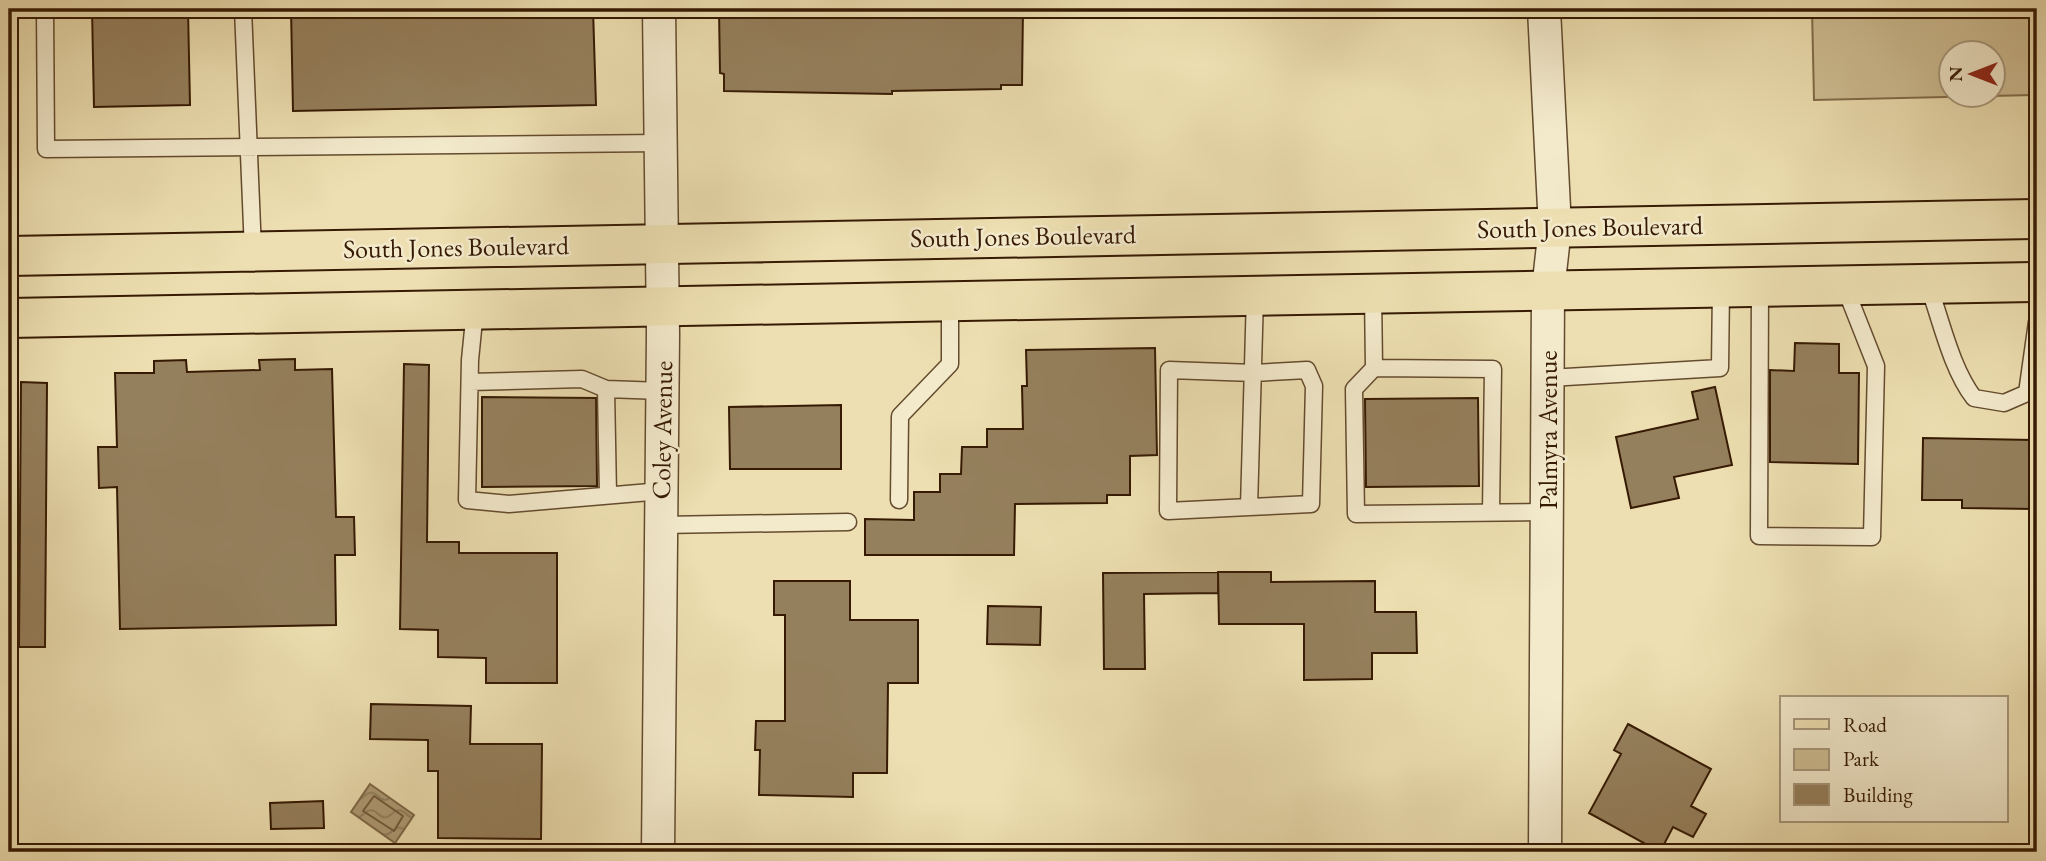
<svg xmlns="http://www.w3.org/2000/svg" width="2046" height="861" font-family="'EB Garamond',serif">
<style>
.green{fill:#cebe93;stroke:#826c4b;stroke-width:2;fill-rule:evenodd}
.water{fill:url(#water-waves);stroke:#7f6848;stroke-width:2}
.lines{fill:none;stroke-linecap:round;stroke-linejoin:round}
.shore{stroke:#725b3c;stroke-width:2}
.building{fill:#95805d;stroke:#361a03;stroke-width:2}
.service-casing{stroke:#644b2e;stroke-width:19}
.minor-casing{stroke:#644b2e;stroke-width:35}
.primary-casing{stroke:#361a03;stroke-width:42}
.service{stroke:#f3eacc;stroke-width:16}
.minor{stroke:#f3eacc;stroke-width:32}
.primary{stroke:#eddfb1;stroke-width:38}
.labels{text-anchor:middle;dominant-baseline:central;stroke-width:5;stroke-linejoin:round;paint-order:stroke}
.street-label{font-size:26px;fill:#361a03;stroke:#f3eacc}
</style>
<defs>
<pattern id="water-waves" width="16" height="10" patternUnits="userSpaceOnUse" patternTransform="scale(1.75)"><rect width="16" height="10" fill="#af9c76"/><path d="M0 5q4-4 8 0t8 0" fill="none" stroke="#8f7e5f"/></pattern>
</defs>
<rect width="100%" height="100%" fill="#eddfb1"/>
<filter id="stains"><feTurbulence type="fractalNoise" baseFrequency=".00286" numOctaves="4"/><feColorMatrix values="0 0 0 0 .2 0 0 0 0 .09 0 0 0 0 .02 0 0 0 .5 -.17"/></filter>
<radialGradient id="worn" r=".72"><stop offset=".6" stop-color="#630" stop-opacity="0"/><stop offset="1" stop-color="#630" stop-opacity=".3"/></radialGradient>
<!-- green -->
<path class="green" d="M 1812,9 L 2037,9 L 2037,95 L 1814,100 ZM 1952,52 L 1994,52 L 1994,94 L 1952,94 Z"/>
<!-- water -->
<path class="water" d="M 370,784 L 414,815 L 395,843 L 351,812 Z"/>
<g class="lines">
<!-- shore -->
<path class="shore" d="M 374,796 L 403,816 L 394,831 L 363,811 Z"/>
</g>
<!-- building -->
<path class="building" d="M 92,9 L 188,9 L 190,105 L 94,107 Z
M 291,9 L 593,9 L 596,105 L 293,111 Z
M 719,9 L 1023,9 L 1022,85 L 1001,85 L 1001,89 L 892,91 L 892,94 L 724,91 L 724,74 L 720,73 Z
M 1795,343 L 1839,344 L 1839,373 L 1859,373 L 1858,464 L 1770,462 L 1770,370 L 1794,371 Z
M 1155,348 L 1157,455 L 1130,456 L 1130,495 L 1107,495 L 1107,503 L 1015,504 L 1014,555 L 865,555 L 865,519 L 914,520 L 914,492 L 940,492 L 940,474 L 961,474 L 962,447 L 987,447 L 987,429 L 1023,429 L 1022,386 L 1027,386 L 1026,350 Z
M 295,359 L 295,370 L 332,369 L 336,517 L 354,517 L 355,555 L 335,555 L 336,625 L 120,629 L 117,487 L 99,488 L 98,447 L 117,447 L 115,373 L 154,373 L 154,361 L 186,360 L 187,372 L 260,370 L 259,360 Z
M 404,364 L 429,365 L 427,542 L 459,542 L 459,553 L 557,553 L 557,683 L 486,683 L 486,658 L 438,657 L 438,630 L 400,629 Z
M 21,382 L 47,383 L 45,647 L 19,647 Z
M 1715,387 L 1732,465 L 1674,477 L 1679,498 L 1631,508 L 1616,437 L 1698,419 L 1692,392 Z
M 482,397 L 596,398 L 597,486 L 482,487 Z
M 1478,398 L 1479,486 L 1366,487 L 1365,399 Z
M 841,405 L 841,469 L 730,469 L 729,407 Z
M 1923,438 L 2037,440 L 2037,509 L 1962,508 L 1962,500 L 1922,500 Z
M 1218,572 L 1218,593 L 1144,594 L 1145,669 L 1104,669 L 1103,573 Z
M 1218,572 L 1271,572 L 1271,582 L 1375,581 L 1375,612 L 1416,612 L 1417,653 L 1372,653 L 1372,679 L 1304,680 L 1304,624 L 1219,624 Z
M 774,581 L 850,581 L 850,620 L 918,620 L 918,683 L 888,683 L 887,773 L 853,773 L 853,797 L 759,795 L 760,750 L 755,750 L 756,721 L 785,721 L 785,615 L 774,615 Z
M 988,606 L 1041,607 L 1040,645 L 987,644 Z
M 371,704 L 471,706 L 470,744 L 542,744 L 541,839 L 438,838 L 438,771 L 428,771 L 428,740 L 370,739 Z
M 1628,724 L 1711,769 L 1691,806 L 1706,814 L 1693,837 L 1673,827 L 1660,852 L 1589,813 L 1621,754 L 1614,750 Z
M 323,801 L 324,828 L 271,829 L 270,803 Z"/>
<g class="lines">
<defs>
<path id="service" d="M 45,9 L 46,149 L 661,143
M 243,9 L 253,251
M 1928,284 C 1941,320 1951,368 1974,398 L 2004,403 L 2027,393 L 2037,322
M 1760,287 L 1759,536 L 1872,537 L 1876,366 L 1844,285
M 1373,293 L 1374,368 L 1354,389 L 1356,514 L 1547,512
M 475,310 L 470,360 L 467,500 L 509,504 L 662,491
M 1374,368 L 1493,369 L 1491,513
M 1549,378 L 1720,368 L 1721,288
M 470,382 L 582,379 L 606,389 L 662,391
M 606,389 L 608,495
M 899,500 L 900,416 L 950,364 L 950,301
M 1249,507 L 1311,504 L 1314,386 L 1307,370 L 1254,373 L 1169,370 L 1168,511 L 1249,507 L 1255,295
M 661,525 L 848,522"/>
<path id="minor" d="M 1544,9 L 1555,228 L 1548,290 L 1545,852
M 658,852 L 663,334 L 659,9"/>
<path id="primary" d="M 9,256 L 2037,219
M 9,318 L 2037,282"/>
</defs>
<!-- service casing -->
<use href="#service" class="service-casing"/>
<!-- minor casing -->
<use href="#minor" class="minor-casing"/>
<!-- primary casing -->
<use href="#primary" class="primary-casing"/>
<!-- service -->
<use href="#service" class="service"/>
<!-- minor -->
<use href="#minor" class="minor"/>
<!-- primary -->
<use href="#primary" class="primary"/>
</g>
<g class="labels">
<!-- street labels -->
<g class="street-label">
<text transform="translate(1590 227) rotate(-1)">South Jones Boulevard</text>
<text transform="translate(1023 236) rotate(-1)">South Jones Boulevard</text>
<text transform="translate(456 247) rotate(-1)">South Jones Boulevard</text>
<text transform="translate(662 430) rotate(-89)">Coley Avenue</text>
<text transform="translate(1548 430) rotate(-90)">Palmyra Avenue</text>
</g>
</g>
<!-- margin -->
<rect width="2046" height="861" fill="none" stroke="#eddfb1" stroke-width="35"/>
<rect x="10" y="10" width="2025" height="840" fill="none" stroke="#361a03" stroke-width="3.5"/>
<rect x="18" y="18" width="2011" height="826" fill="none" stroke="#361a03" stroke-width="2"/>
<!-- legend -->
<rect x="1780" y="696" width="228" height="126" fill="#f3eacc" stroke="#a7977c" stroke-width="2"/>
<rect x="1794" y="719" width="35" height="10" fill="#eddfb1" stroke="#a7977c" stroke-width="2"/>
<text x="1843" y="732" font-size="21" fill="#361a03">Road</text>
<rect x="1794" y="749" width="35" height="21" fill="#cebe93" stroke="#a7977c" stroke-width="2"/>
<text x="1843" y="766" font-size="21" fill="#361a03">Park</text>
<rect x="1794" y="784" width="35" height="21" fill="#95805d" stroke="#a7977c" stroke-width="2"/>
<text x="1843" y="802" font-size="21" fill="#361a03">Building</text>
<!-- north arrow -->
<g transform="translate(1972 74) rotate(270)"><circle r="33" fill="#f3eacc" stroke="#a7977c" stroke-width="2"/>
<path d="M0-5L12 26L0 18L-12 26Z" fill="#8f2418"/>
<text y="-10" font-size="19" font-weight="bold" text-anchor="middle" fill="#361a03">N</text>
</g>
<rect width="100%" height="100%" filter="url(#stains)"/>
<rect width="100%" height="100%" fill="url(#worn)"/>
</svg>
